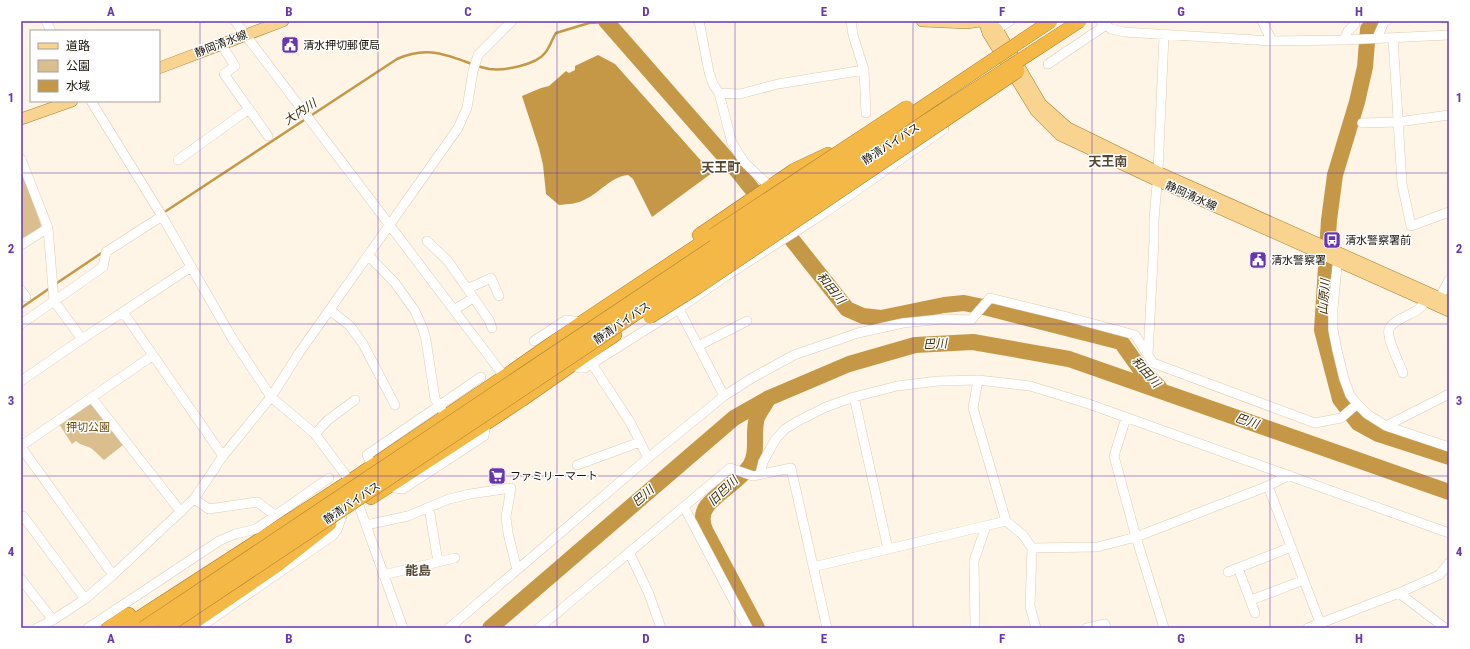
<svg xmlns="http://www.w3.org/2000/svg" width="1470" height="649" font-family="'Roboto Condensed','Noto Sans JP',sans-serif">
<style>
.green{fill:#dabe8e}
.water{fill:#c59847}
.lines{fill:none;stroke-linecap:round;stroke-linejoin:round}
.stream{stroke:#c59847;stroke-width:2.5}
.river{stroke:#c59847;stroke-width:16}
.minor-casing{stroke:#dbcdb5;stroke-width:10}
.major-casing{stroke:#a67e31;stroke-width:12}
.highway-casing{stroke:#a67e31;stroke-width:14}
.minor{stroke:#fff;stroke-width:9}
.major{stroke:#f8d490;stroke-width:11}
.highway{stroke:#f3b846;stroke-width:13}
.highway-bridge-casing{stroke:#a67e31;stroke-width:14;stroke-linecap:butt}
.highway-bridge{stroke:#f3b846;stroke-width:13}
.grid{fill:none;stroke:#6837ae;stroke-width:1;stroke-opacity:0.55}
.labels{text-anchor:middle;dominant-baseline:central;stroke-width:3;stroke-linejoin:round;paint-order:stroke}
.street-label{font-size:11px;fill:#17120a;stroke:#fff}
.poi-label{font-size:11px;fill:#17120a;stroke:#fff;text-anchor:start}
.park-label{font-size:11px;fill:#6b4c0c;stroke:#fff}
.water-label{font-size:12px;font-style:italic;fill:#3d2a06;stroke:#fff}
.quarter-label{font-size:13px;font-weight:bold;fill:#544834;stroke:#fff}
.neatline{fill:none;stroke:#6837ae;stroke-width:1.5}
.grid-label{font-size:13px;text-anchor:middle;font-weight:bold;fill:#6837ae}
</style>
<rect width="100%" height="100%" fill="#fef5e6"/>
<!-- green -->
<path class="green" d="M 21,169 L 41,225 L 40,230 L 21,240 Z
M 90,404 L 95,404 L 123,445 L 104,460 L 91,448 L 80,444 L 76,441 L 72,444 L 59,424 Z"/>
<!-- water -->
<path class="water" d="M 598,55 L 615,64 L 712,173 L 652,217 L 633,179 L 628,175 C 610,177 600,193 584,200 C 577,204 568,204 559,205 L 546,194 L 543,165 L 539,148 L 522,96 L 541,88 L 549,86 L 566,71 L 569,73 L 575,70 L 575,66 Z"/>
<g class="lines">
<!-- stream -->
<path class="stream" d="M 1367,21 L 1368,29
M 477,66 C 481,67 485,68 489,69 C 504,71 536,65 545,53 C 550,47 552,39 556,33 L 589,23 L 607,22
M 163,213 L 397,59 C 426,46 444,54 472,64
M 54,285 L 103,252
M 21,308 L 50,288"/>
<!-- river -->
<path class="river" d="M 606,21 L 740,174 L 847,309 L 863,316 L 881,318 L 944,305 L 964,303 L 988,308 L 1121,342 L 1141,370 L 1159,387
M 1378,21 L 1368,29 L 1365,67 L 1357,102 L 1335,175 L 1329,220 L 1322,330 L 1340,399 L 1358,423 L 1378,434 L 1449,457
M 490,628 L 734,418 L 769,398 L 849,364 L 915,345 L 973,342 L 1069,359 L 1449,492
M 757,628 L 706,532 C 702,524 701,514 707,506 C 718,492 738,482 750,466 C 759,452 752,433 757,418 C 759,412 765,405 768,399"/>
<defs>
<path id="minor" d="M 46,21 L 51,31
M 235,21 L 507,380
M 699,21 L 709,72 L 713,84 L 719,93 L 732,143 L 744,162 L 770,187
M 851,21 L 853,35 L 864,70 L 866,113
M 1101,21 L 1111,29 L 1124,32 L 1272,41 L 1344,40 L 1449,35
M 1262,21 L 1272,41
M 997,29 L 1010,21
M 1377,38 L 1384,22 L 1386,21
M 1393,38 L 1402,184 L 1411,226 L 1449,212
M 1344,40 L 1348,31 L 1355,24 L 1355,21
M 221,44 L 235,66 L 224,74 L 268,136
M 1048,64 L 1106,25
M 719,93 L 740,94 L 778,84 L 864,70
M 91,101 L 162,216 L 232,338 L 271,397 L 315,434 L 350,481 L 403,628
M 1362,123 L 1398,122 L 1449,115
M 21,159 L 48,228 L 54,301 L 82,339
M 178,160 L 249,109
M 427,241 L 448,261 L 489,320 L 492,328
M 21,245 L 48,228
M 368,255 L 395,283 L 415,311 L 423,329 L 426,340 L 435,399 L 446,416
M 1338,256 L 1333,308 L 1333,330 L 1337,350 L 1344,379 L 1350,395 L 1357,404 L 1367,414 L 1386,426 L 1449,447
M 467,289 L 491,278 L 499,296
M 21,290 L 26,297
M 1440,297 L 1449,280
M 679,309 L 724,396
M 330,310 L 350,326 L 363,344 L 395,405
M 454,310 L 473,298
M 123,312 L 223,456
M 21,324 L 103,267 L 106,252 L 162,216
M 534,341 L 566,320 L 582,322
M 698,346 L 747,321
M 1148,355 L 1154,241 L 1154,220 L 1158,172 L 1164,35
M 592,364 L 630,422 L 648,458
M 572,366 L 579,368 L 585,368 L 671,314 L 726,276 L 826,212 L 944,129
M 1403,373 C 1400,364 1386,338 1389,329 C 1392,322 1401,319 1406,316 C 1414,312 1421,309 1426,301
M 978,380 L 973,408 L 1006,521
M 21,381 L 82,339 L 191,267
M 854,397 L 888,549
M 92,398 L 181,512
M 1126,418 L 1114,456 L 1136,537 L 1164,628
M 1386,426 L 1449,394
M 315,434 L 328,420 L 355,400
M 21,446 L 152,356
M 21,447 L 113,575
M 577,465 L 640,442
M 372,466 L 367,455 L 481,377
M 760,474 L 763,462 L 775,440 L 785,429 L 798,421 L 826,407 L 854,397 L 897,386 L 938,381 L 978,380 L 1030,386 L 1086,403 L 1449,533
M 1268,486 L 1322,628
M 388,487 L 403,489 L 484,436 L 486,423
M 194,499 L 209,509 L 257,502 L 275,515
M 684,507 L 748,628
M 429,508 L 438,562
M 23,516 L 85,599
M 366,525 L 408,516 L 449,499 L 470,494 L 511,488 L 506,517 L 508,533 L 517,570
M 1032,548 L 1097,547 L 1136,537 L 1268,486 L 1289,475
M 629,552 L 649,594 L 661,628
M 813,567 L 1006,521 L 1023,535 L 1032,548 L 1030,606 L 1036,628
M 1238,568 L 1255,613
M 1228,572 L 1291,547
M 383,575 L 455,558
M 21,579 L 53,620
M 1399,593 L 1439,575 L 1449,563
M 1251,600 L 1304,580
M 37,628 L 53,620 L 85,599 L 113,575 L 194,499 L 223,456 L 271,397 L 299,353 L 458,128 L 467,108 L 473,71 L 478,55 L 512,21
M 88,628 L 219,541 L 235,534 L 256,529 L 329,478
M 199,628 L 332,536 L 337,530 L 342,516
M 449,628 L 648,458 L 724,396 L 752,378 L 794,355 L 858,333 L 903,323 L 942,319 L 971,320 L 990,298 L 1064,316 L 1135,335 L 1153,363 L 1315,423 L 1341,418 L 1357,404
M 539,628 L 730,468 L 753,476 L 791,468 L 827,628
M 975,628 L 974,561 L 986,526
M 1087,628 L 1105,624 L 1106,628
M 1308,628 L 1399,593 L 1445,628"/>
<path id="major" d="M 922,21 L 967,23 L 980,21
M 984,21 L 988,33 L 1036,111 L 1060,135 L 1158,181 L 1449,311
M 985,21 L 997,29 L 1041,104 L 1068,128 L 1158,172 L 1449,302
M 159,68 L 283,21
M 21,119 L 72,101"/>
<path id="highway" d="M 699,235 L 794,170 L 828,154
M 371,498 L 522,400 L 615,335
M 108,628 L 129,614
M 123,628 L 350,481 L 505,376 L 582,322 L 713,235
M 186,628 L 278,565 L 330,524"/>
</defs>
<!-- minor casing -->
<use href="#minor" class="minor-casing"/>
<!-- major casing -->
<use href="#major" class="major-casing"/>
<!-- highway casing -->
<use href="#highway" class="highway-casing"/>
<!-- minor -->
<use href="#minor" class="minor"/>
<!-- major -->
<use href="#major" class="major"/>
<!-- highway -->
<use href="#highway" class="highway"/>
<defs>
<path id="highway-bridge" d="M 713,235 L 907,107
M 650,317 L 698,287 L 1018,71
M 143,628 L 1051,21
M 165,628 L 883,149 L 1080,21"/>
</defs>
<!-- highway-bridge casing -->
<use href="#highway-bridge" class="highway-bridge-casing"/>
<!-- highway-bridge -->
<use href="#highway-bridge" class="highway-bridge"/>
</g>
<!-- grid -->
<path class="grid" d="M 200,21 L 200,628M 378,21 L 378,628M 557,21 L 557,628M 735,21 L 735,628M 913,21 L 913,628M 1092,21 L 1092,628M 1270,21 L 1270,628M 21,173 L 1449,173M 21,324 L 1449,324M 21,476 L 1449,476"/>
<!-- icons -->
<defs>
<symbol id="civic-square" viewBox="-11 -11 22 22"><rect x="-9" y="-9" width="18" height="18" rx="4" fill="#6837ae" stroke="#fff"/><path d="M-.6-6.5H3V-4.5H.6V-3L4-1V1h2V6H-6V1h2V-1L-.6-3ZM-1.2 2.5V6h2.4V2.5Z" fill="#fff"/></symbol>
<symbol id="bus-square" viewBox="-11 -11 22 22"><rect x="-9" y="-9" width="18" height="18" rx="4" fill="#6837ae" stroke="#fff"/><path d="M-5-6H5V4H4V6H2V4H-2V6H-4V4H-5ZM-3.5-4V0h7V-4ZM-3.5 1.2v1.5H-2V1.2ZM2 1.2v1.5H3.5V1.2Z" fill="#fff"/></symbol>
<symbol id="supermarket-square" viewBox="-11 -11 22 22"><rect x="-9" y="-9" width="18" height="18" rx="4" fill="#6837ae" stroke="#fff"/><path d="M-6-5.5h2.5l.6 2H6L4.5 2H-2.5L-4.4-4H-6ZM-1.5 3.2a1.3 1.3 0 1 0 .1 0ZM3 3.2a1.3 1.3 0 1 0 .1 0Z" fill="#fff"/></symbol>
</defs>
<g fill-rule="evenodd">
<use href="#civic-square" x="280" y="35" width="20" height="20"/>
<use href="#bus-square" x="1322" y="230" width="20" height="20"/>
<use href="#civic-square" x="1248" y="250" width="20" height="20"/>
<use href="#supermarket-square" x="487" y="466" width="20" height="20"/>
</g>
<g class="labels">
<!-- street labels -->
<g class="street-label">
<text transform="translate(221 44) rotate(-21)">静岡清水線</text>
<text transform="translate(891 144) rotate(-33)">静清バイパス</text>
<text transform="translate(1191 196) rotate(24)">静岡清水線</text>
<text transform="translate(622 323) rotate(-34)">静清バイパス</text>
<text transform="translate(352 503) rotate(-34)">静清バイパス</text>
</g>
<!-- poi labels -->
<g class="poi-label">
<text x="303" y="45">清水押切郵便局</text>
<text x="1345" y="240">清水警察署前</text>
<text x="1271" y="260">清水警察署</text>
<text x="510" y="476">ファミリーマート</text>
</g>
<!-- park labels -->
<g class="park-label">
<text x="88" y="427">押切公園</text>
</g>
<!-- water labels -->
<g class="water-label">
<text transform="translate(300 112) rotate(-33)">大内川</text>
<text transform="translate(831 288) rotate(51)">和田川</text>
<text transform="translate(1324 297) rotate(-86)">山原川</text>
<text transform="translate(935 344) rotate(-3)">巴川</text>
<text transform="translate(1146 372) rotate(48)">和田川</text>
<text transform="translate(1247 421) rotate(19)">巴川</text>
<text transform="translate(723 491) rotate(-44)">旧巴川</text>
<text transform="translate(643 496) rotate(-41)">巴川</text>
</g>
<!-- quarter labels -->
<g class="quarter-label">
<text x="1108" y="161">天王南</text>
<text x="721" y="167">天王町</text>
<text x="418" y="570">能島</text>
</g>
</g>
<!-- border -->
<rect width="1470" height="649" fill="none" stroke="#ffffff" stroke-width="44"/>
<!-- legend -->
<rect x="30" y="30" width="130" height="72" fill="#ffffff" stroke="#a2a09d"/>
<rect x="38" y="43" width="20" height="6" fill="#f8d490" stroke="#a2a09d"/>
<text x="66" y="50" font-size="12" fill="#17120a">道路</text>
<rect x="38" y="60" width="20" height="12" fill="#dabe8e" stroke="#a2a09d"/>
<text x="66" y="70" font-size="12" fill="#17120a">公園</text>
<rect x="38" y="80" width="20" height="12" fill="#c59847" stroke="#a2a09d"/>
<text x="66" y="90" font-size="12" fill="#17120a">水域</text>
<rect x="22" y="22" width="1426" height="605" class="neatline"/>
<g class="grid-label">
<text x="111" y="16">A</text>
<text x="289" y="16">B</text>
<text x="468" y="16">C</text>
<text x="646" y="16">D</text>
<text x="824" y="16">E</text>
<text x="1002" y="16">F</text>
<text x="1181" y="16">G</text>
<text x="1359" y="16">H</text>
<text x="11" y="102">1</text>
<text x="1459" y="102">1</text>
<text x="11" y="253">2</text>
<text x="1459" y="253">2</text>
<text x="11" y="405">3</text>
<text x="1459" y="405">3</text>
<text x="11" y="556">4</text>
<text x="1459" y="556">4</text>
<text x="111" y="643">A</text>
<text x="289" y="643">B</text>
<text x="468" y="643">C</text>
<text x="646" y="643">D</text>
<text x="824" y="643">E</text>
<text x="1002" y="643">F</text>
<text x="1181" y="643">G</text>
<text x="1359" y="643">H</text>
</g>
</svg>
